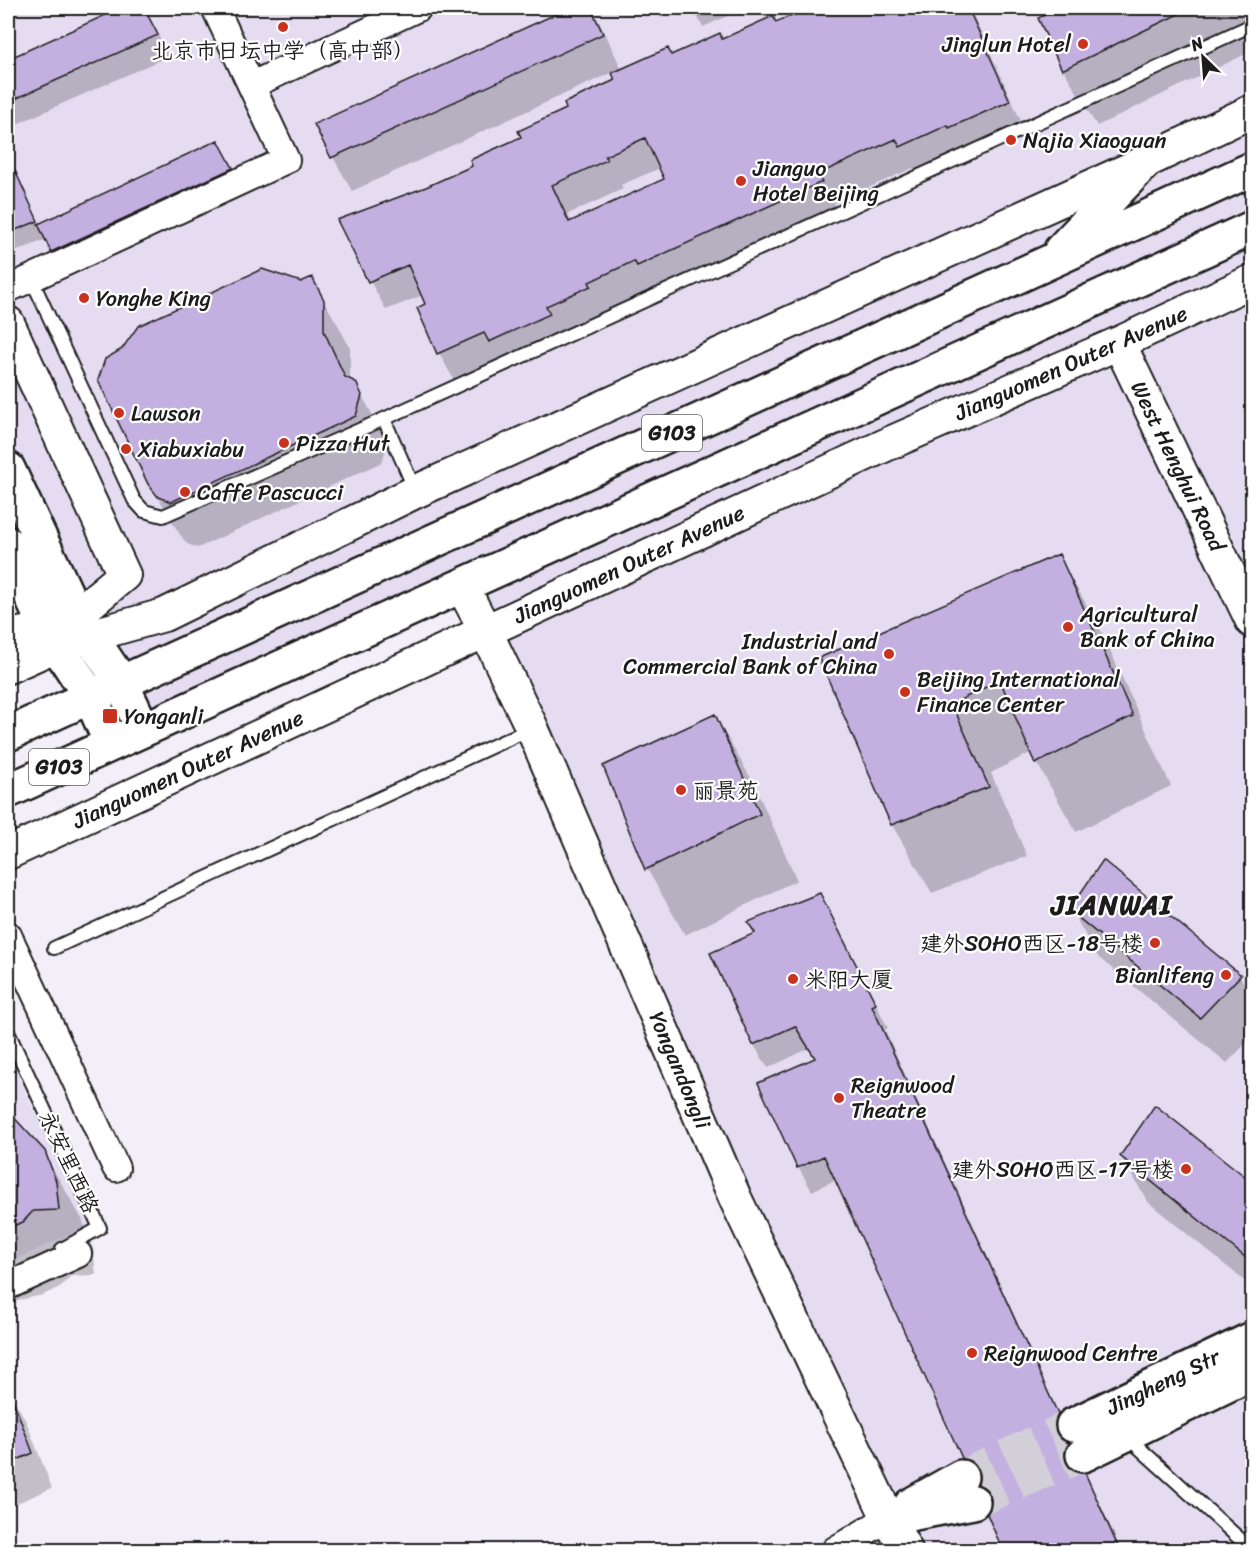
<svg xmlns="http://www.w3.org/2000/svg" width="1260" height="1558" font-family="Sriracha,'LXGW WenKai TC',sans-serif">
<style>
.built{fill:#e5dcf2}
.shadow{fill:#0003;fill-rule:evenodd}
.building{fill:#c4b0e0;stroke:#1c1c1c;stroke-width:1.5;fill-rule:evenodd}
.lines{fill:none;stroke-linecap:round;stroke-linejoin:round}
.secondary-tunnel{stroke:#d3cfd8;stroke-width:33;stroke-dasharray:33 16;stroke-linecap:butt}
.service-casing{stroke:#1c1c1c;stroke-width:16}
.minor-casing{stroke:#1c1c1c;stroke-width:30}
.tertiary-casing{stroke:#1c1c1c;stroke-width:36}
.secondary-casing{stroke:#1c1c1c;stroke-width:38}
.trunk-casing{stroke:#1c1c1c;stroke-width:38}
.service{stroke:#fff;stroke-width:12}
.minor{stroke:#fff;stroke-width:26}
.tertiary{stroke:#fff;stroke-width:32}
.secondary{stroke:#fff;stroke-width:33}
.trunk{stroke:#fff;stroke-width:33}
.poi-dot{fill:#c8321e;stroke:#fff;stroke-width:2}
.labels{text-anchor:middle;dominant-baseline:central;stroke-width:4.5;stroke-linejoin:round;paint-order:stroke}
.shield{fill:#fff;stroke:#606060;stroke-width:1.5}
.shield-label{font-size:21px;font-weight:bold;fill:#1c1c1c}
.poi-label{font-size:22px;fill:#1c1c1c;stroke:#fff;text-anchor:start}
.street-label{font-size:22px;fill:#1c1c1c;stroke:#fff}
.district-label{font-size:28px;font-weight:bold;letter-spacing:1.5px;fill:#1c1c1c;stroke:#fff}
</style>
<rect width="100%" height="100%" fill="#f3eff9"/>
<filter id="ink" filterUnits="userSpaceOnUse"><feTurbulence type="fractalNoise" baseFrequency=".0167" numOctaves="2"/><feDisplacementMap in="SourceGraphic" scale="12" xChannelSelector="R" yChannelSelector="G"/><feConvolveMatrix kernelMatrix="1 2 1 2 8 2 1 2 1" color-interpolation-filters="sRGB"/></filter>
<g filter="url(#ink)">
<!-- built -->
<path class="built" d="M 8,8 L 1252,8 L 1252,1550 L 907,1550 L 462,586 L 117,731 L 8,508 Z
M 8,1056 L 90,1225 L 8,1263 Z"/>
<!-- shadow -->
<path class="shadow" d="M 125,8 L 143,8 L 169,56 L 8,128 L 8,60 Z
M 572,8 L 591,8 L 606,35 L 622,70 L 776,24 L 813,8 L 968,8 L 976,21 L 1025,130 L 918,176 L 913,168 L 834,203 L 838,212 L 655,295 L 652,289 L 604,311 L 606,315 L 561,336 L 565,344 L 507,370 L 502,362 L 455,382 L 439,353 L 419,309 L 427,305 L 423,295 L 386,310 L 370,281 L 475,166 L 617,81 L 613,72 L 352,191 L 333,157 L 316,124 ZM 660,168 L 666,180 L 571,222 L 568,214 L 623,189 L 621,185 Z
M 692,8 L 745,8 L 703,27 Z
M 1064,8 L 1252,8 L 1252,51 L 1097,126 L 1063,69 L 1040,19 Z
M 8,153 L 40,225 L 228,159 L 242,186 L 63,269 L 47,239 L 17,251 L 8,235 Z
M 311,279 L 338,325 L 350,348 L 350,379 L 355,383 L 388,443 L 382,462 L 198,548 L 187,544 L 177,530 L 150,483 L 301,284 Z
M 1058,556 L 1098,624 L 1171,786 L 1076,832 L 1037,763 L 1032,752 L 991,773 L 1027,856 L 932,893 L 892,825 L 821,659 Z
M 715,716 L 753,782 L 797,880 L 685,935 L 647,869 L 605,767 Z
M 1103,862 L 1240,976 L 1252,999 L 1252,1037 L 1227,1063 L 1098,957 L 1071,910 Z
M 820,895 L 833,918 L 888,1028 L 885,1030 L 1070,1439 L 1068,1444 L 1082,1468 L 1079,1474 L 1084,1475 L 1098,1499 L 1121,1550 L 1005,1550 L 992,1506 L 980,1483 L 977,1482 L 963,1458 L 837,1179 L 812,1191 L 798,1167 L 816,1059 L 810,1048 L 768,1068 L 754,1045 L 712,954 L 757,934 Z
M 1156,1108 L 1252,1184 L 1252,1287 L 1148,1202 L 1121,1156 Z
M 8,1116 L 18,1125 L 43,1152 L 82,1219 L 93,1248 L 96,1275 L 71,1276 L 60,1287 L 43,1295 L 18,1300 L 8,1307 Z
M 8,1389 L 26,1421 L 52,1488 L 8,1507 Z"/>
<!-- building -->
<path class="building" d="M 121,8 L 144,8 L 158,35 L 8,102 L 8,59 Z
M 569,8 L 591,8 L 603,34 L 331,158 L 314,124 Z
M 809,8 L 968,8 L 1010,101 L 949,128 L 948,125 L 900,147 L 896,139 L 818,174 L 822,182 L 637,266 L 634,261 L 589,282 L 591,286 L 546,306 L 550,314 L 489,342 L 484,333 L 437,354 L 417,308 L 425,304 L 408,265 L 368,282 L 337,220 L 426,187 L 472,166 L 470,160 L 521,137 L 518,131 L 566,109 L 564,103 L 615,80 L 612,73 L 668,48 L 671,55 L 720,33 L 722,39 L 773,16 L 776,22 ZM 645,138 L 664,179 L 569,222 L 552,185 L 607,160 L 605,156 Z
M 1060,8 L 1191,8 L 1062,70 L 1038,18 Z
M 218,140 L 233,168 L 51,252 L 38,224 Z
M 8,155 L 38,221 L 8,233 Z
M 262,269 L 301,282 L 312,277 L 324,300 L 324,331 L 345,377 L 356,382 L 362,395 L 356,416 L 171,502 L 158,497 L 148,484 L 98,380 L 105,359 L 122,349 L 138,326 Z
M 1059,554 L 1133,716 L 1035,764 L 1000,680 L 952,704 L 989,787 L 891,825 L 819,658 Z
M 715,714 L 760,814 L 645,870 L 603,766 Z
M 1103,860 L 1241,975 L 1200,1018 L 1069,910 Z
M 820,893 L 876,1004 L 872,1006 L 1058,1414 L 1054,1423 L 1056,1433 L 1062,1440 L 1069,1443 L 1064,1453 L 1066,1463 L 1073,1471 L 1085,1473 L 1120,1551 L 1003,1551 L 987,1514 L 991,1508 L 991,1498 L 987,1489 L 978,1484 L 980,1477 L 977,1467 L 970,1461 L 962,1458 L 824,1156 L 797,1168 L 758,1083 L 815,1058 L 795,1026 L 753,1045 L 710,953 L 755,933 L 748,922 Z
M 1155,1105 L 1252,1182 L 1252,1248 L 1245,1257 L 1120,1156 Z
M 8,1111 L 45,1151 L 56,1181 L 59,1210 L 33,1211 L 23,1222 L 8,1228 Z
M 8,1390 L 9,1390 L 33,1453 L 8,1464 Z"/>
<g class="lines">
<!-- secondary-tunnel -->
<path class="secondary-tunnel" d="M 961,1477 L 1073,1425
M 973,1502 L 1083,1455"/>
<defs>
<path id="service" d="M 31,278 L 134,500 L 144,511 L 163,516 L 384,419
M 415,490 L 384,419 L 1252,25
M 54,948 L 532,728
M 8,1032 L 100,1228 L 62,1249
M 1126,1436 L 1252,1550"/>
<path id="minor" d="M 252,85 L 418,8
M 8,289 L 286,160 L 215,8
M 8,935 L 116,1168
M 8,1286 L 78,1254
M 835,1550 L 888,1518"/>
<path id="tertiary" d="M 8,323 L 124,575 L 76,615
M 1119,343 L 1252,621
M 462,586 L 485,630 L 532,728 L 736,1200 L 888,1518 L 906,1550
M 8,636 L 46,629
M 8,667 L 57,645 L 164,615 L 415,492 L 1145,162 L 1252,111
M 8,853 L 890,443 L 1119,343 L 1252,281"/>
<path id="secondary" d="M 8,469 L 76,615 L 121,682 L 143,729
M 8,544 L 46,629 L 90,696 L 111,743
M 1073,1425 L 1252,1339
M 1083,1455 L 1252,1373
M 911,1505 L 961,1477
M 888,1518 L 973,1502"/>
<path id="trunk" d="M 1061,250 L 1145,162
M 8,734 L 1049,262 L 1252,169
M 8,791 L 1252,228"/>
</defs>
<!-- service casing -->
<use href="#service" class="service-casing"/>
<!-- minor casing -->
<use href="#minor" class="minor-casing"/>
<!-- tertiary casing -->
<use href="#tertiary" class="tertiary-casing"/>
<!-- secondary casing -->
<use href="#secondary" class="secondary-casing"/>
<!-- trunk casing -->
<use href="#trunk" class="trunk-casing"/>
<!-- service -->
<use href="#service" class="service"/>
<!-- minor -->
<use href="#minor" class="minor"/>
<!-- tertiary -->
<use href="#tertiary" class="tertiary"/>
<!-- secondary -->
<use href="#secondary" class="secondary"/>
<!-- trunk -->
<use href="#trunk" class="trunk"/>
</g>
</g>
<!-- markers -->
<g class="poi-dot">
<circle cx="283" cy="27" r="6"/>
<circle cx="1083" cy="44" r="6"/>
<circle cx="1011" cy="140" r="6"/>
<circle cx="741" cy="181" r="6"/>
<circle cx="84" cy="298" r="6"/>
<circle cx="119" cy="413" r="6"/>
<circle cx="284" cy="443" r="6"/>
<circle cx="126" cy="449" r="6"/>
<circle cx="185" cy="492" r="6"/>
<circle cx="1068" cy="627" r="6"/>
<circle cx="889" cy="654" r="6"/>
<circle cx="905" cy="692" r="6"/>
<rect x="102" y="708" width="16" height="16" rx="3"/>
<circle cx="681" cy="790" r="6"/>
<circle cx="1155" cy="943" r="6"/>
<circle cx="1226" cy="975" r="6"/>
<circle cx="793" cy="979" r="6"/>
<circle cx="839" cy="1098" r="6"/>
<circle cx="1186" cy="1169" r="6"/>
<circle cx="972" cy="1353" r="6"/>
</g>
<g class="labels">
<!-- shield labels -->
<g class="shield">
<rect x="642" y="415" width="60" height="36" rx="4.5"/>
<rect x="29" y="749" width="60" height="36" rx="4.5"/>
</g>
<g class="shield-label">
<text x="672" y="433">G103</text>
<text x="59" y="767">G103</text>
</g>
<!-- poi labels -->
<g class="poi-label">
<text x="1071" y="44" text-anchor="end">Jinglun Hotel</text>
<text x="283" y="50" text-anchor="middle">北京市日坛中学（高中部）</text>
<text x="1023" y="140">Najia Xiaoguan</text>
<text x="753" y="168">Jianguo<tspan x="753" dy="25">Hotel Beijing</tspan></text>
<text x="96" y="298">Yonghe King</text>
<text x="131" y="413">Lawson</text>
<text x="296" y="443">Pizza Hut</text>
<text x="138" y="449">Xiabuxiabu</text>
<text x="197" y="492">Caffe Pascucci</text>
<text x="1080" y="614">Agricultural<tspan x="1080" dy="25">Bank of China</tspan></text>
<text x="877" y="641" text-anchor="end">Industrial and<tspan x="877" dy="25">Commercial Bank of China</tspan></text>
<text x="917" y="679">Beijing International<tspan x="917" dy="25">Finance Center</tspan></text>
<text x="124" y="716">Yonganli</text>
<text x="693" y="790">丽景苑</text>
<text x="1143" y="943" text-anchor="end">建外SOHO西区-18号楼</text>
<text x="1214" y="975" text-anchor="end">Bianlifeng</text>
<text x="805" y="979">米阳大厦</text>
<text x="851" y="1085">Reignwood<tspan x="851" dy="25">Theatre</tspan></text>
<text x="1174" y="1169" text-anchor="end">建外SOHO西区-17号楼</text>
<text x="984" y="1353">Reignwood Centre</text>
</g>
<!-- street labels -->
<g class="street-label">
<text transform="translate(1071 363) rotate(-24)">Jianguomen Outer Avenue</text>
<text transform="translate(1178 466) rotate(64)">West Henghui Road</text>
<text transform="translate(629 564) rotate(-25)">Jianguomen Outer Avenue</text>
<text transform="translate(188 769) rotate(-25)">Jianguomen Outer Avenue</text>
<text transform="translate(680 1070) rotate(67)">Yongandongli</text>
<text transform="translate(69 1162) rotate(65)">永安里西路</text>
<text transform="translate(1163 1382) rotate(-26)">Jingheng Str</text>
</g>
<!-- district labels -->
<g class="district-label">
<text x="1112" y="904">JIANWAI</text>
</g>
</g>
<!-- margin -->
<rect width="1260" height="1558" fill="none" stroke="#fff" stroke-width="30"/>
<rect x="15" y="15" width="1230" height="1528" fill="none" stroke="#1c1c1c" stroke-width="2" filter="url(#ink)"/>
<!-- north arrow -->
<g transform="translate(1203 57) rotate(335)" stroke="#ffffff" stroke-width="4.5" paint-order="stroke">
<path d="M0-4.5L10 22L0 15L-10 22Z" fill="#1c1c1c"/>
<text y="-9" font-size="16" font-weight="bold" text-anchor="middle" fill="#1c1c1c">N</text>
</g>
</svg>
